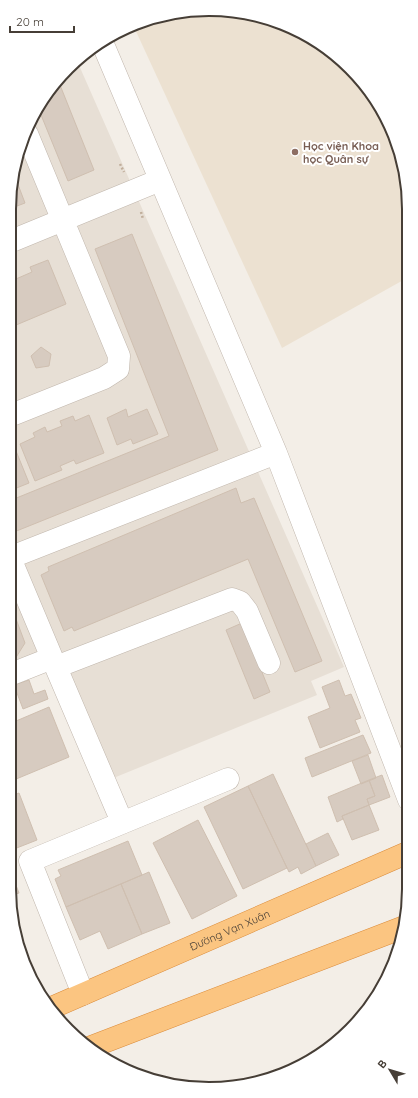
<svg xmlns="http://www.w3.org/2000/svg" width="418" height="1098" font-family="Quicksand,sans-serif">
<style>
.residential{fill:#e7dfd5}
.education{fill:#ece1d1}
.building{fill:#d7cbc0;stroke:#cfbfb0}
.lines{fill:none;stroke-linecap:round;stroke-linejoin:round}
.minor-casing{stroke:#c1b7ad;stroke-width:23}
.trunk-casing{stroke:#da8b3a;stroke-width:23}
.path{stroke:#c0ae9b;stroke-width:2.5;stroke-dasharray:2 2;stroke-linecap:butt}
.minor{stroke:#fff;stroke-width:22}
.trunk{stroke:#fbc581;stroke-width:22}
.education-dot{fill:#8d6e63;stroke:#fff;stroke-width:1.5}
.labels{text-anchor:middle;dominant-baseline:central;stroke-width:4;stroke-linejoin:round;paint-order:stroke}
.education-label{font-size:11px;font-weight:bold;fill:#785e54;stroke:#fff;text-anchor:start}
.street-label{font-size:11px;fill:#463e36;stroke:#fff}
.rim{fill:none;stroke:#463e36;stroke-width:2}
</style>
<rect width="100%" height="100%" fill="#f3eee7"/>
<!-- residential -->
<path class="residential" d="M 78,63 L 344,667 L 311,681 L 317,695 L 111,779 L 61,661 L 9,681 L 9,209 L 16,157 L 50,87 Z"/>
<!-- education -->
<path class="education" d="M 183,11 L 261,16 L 320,43 L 359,77 L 388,121 L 407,183 L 407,278 L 282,348 L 134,27 Z"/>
<!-- building -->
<path class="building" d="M 58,80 L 94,170 L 68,181 L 39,110 L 50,87 Z
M 14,174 L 25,203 L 9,209 Z
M 132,234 L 218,450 L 9,534 L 9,501 L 169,436 L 95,249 Z
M 48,260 L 66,304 L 9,328 L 9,282 L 32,272 L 30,267 Z
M 41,347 L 51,354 L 49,366 L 36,368 L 31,356 Z
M 126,409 L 128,417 L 147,409 L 158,434 L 133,444 L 131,439 L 117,445 L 107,418 Z
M 89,415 L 104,453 L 76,464 L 74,460 L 60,466 L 62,470 L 35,481 L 20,444 L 35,437 L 33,433 L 45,427 L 47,432 L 62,426 L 60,421 L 73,416 L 75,421 Z
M 14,446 L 29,483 L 9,491 L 9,448 Z
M 236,488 L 241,503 L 254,498 L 322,661 L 295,672 L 248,559 L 74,631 L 72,627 L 64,631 L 41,575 L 49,571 L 48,567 Z
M 9,602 L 16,619 L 9,622 Z
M 16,619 L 25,643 L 15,659 L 9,662 L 9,622 Z
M 242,623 L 270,692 L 254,699 L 226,630 Z
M 29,680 L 34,694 L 45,690 L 48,699 L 23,709 L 14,685 Z
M 339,680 L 345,696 L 351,694 L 361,718 L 355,720 L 360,732 L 320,748 L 308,717 L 330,708 L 322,687 Z
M 49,707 L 69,757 L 9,782 L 9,724 Z
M 363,735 L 371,753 L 312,777 L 305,758 Z
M 368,755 L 376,778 L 361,784 L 352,761 Z
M 273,774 L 316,866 L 301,874 L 298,867 L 289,872 L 248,786 Z
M 382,775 L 390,797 L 369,805 L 367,799 L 375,796 L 369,780 Z
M 369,780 L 375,796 L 367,799 L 369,805 L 342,816 L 343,819 L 337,822 L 328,797 Z
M 248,786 L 287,868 L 243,889 L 204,807 Z
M 19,793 L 37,840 L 9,851 L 9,797 Z
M 369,805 L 379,830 L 352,840 L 342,816 Z
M 198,820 L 237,896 L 192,919 L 153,843 Z
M 328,833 L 339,855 L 316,866 L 306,844 Z
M 128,841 L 142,875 L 66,907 L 55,879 L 61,876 L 58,870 Z
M 9,867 L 19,893 L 10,896 L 9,889 Z
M 149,872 L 170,923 L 142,934 L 121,884 Z
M 121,884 L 142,934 L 108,949 L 100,931 L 80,940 L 66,907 Z
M 15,923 L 33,972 L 31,973 L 20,954 Z"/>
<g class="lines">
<defs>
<path id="minor" d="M 102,42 L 276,453 L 409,800
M 9,242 L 160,180
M 9,416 L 104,378 L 118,369 L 119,356 L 27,134
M 9,558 L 276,453
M 52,658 L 122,822
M 56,667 L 232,599 L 240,602 L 247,611 L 269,663
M 9,675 L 52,658 L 10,558
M 83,994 L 30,861 L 228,779"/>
<g id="trunk">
<path id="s1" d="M 51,1008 L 409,852"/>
<path d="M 91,1047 L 404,927"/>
</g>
</defs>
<!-- minor casing -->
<use href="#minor" class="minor-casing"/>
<!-- trunk casing -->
<use href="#trunk" class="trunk-casing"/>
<!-- path -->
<path class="path" d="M 120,164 L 124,172
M 141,212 L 143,219"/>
<!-- minor -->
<use href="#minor" class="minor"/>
<!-- trunk -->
<use href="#trunk" class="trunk"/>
</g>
<!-- markers -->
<circle class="education-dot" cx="295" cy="152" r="4"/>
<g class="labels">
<!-- education labels -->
<g class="education-label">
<text x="303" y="146">Học viện Khoa<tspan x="303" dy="13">học Quân sự</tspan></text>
</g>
<!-- street labels -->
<g class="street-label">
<text stroke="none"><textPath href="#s1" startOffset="195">Đường Vạn Xuân</textPath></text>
</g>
</g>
<!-- crop -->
<path d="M0 0H418V1098H0ZM209 16H209A193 193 0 0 1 402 209V889A193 193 0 0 1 209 1082H209A193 193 0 0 1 16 889V209A193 193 0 0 1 209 16Z" fill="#fff" fill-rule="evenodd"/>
<path class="rim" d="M209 16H209A193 193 0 0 1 402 209V889A193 193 0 0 1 209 1082H209A193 193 0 0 1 16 889V209A193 193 0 0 1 209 16Z"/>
<!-- north arrow -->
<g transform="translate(390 1070) rotate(308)" stroke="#ffffff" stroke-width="3" paint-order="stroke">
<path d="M0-3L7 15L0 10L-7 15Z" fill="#463e36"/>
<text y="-6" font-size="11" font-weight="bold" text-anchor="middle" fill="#463e36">B</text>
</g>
<!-- scale -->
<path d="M10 26v6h64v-6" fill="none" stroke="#463e36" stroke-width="2"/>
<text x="16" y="26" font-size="12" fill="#463e36" stroke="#ffffff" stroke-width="3" paint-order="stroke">20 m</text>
</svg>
